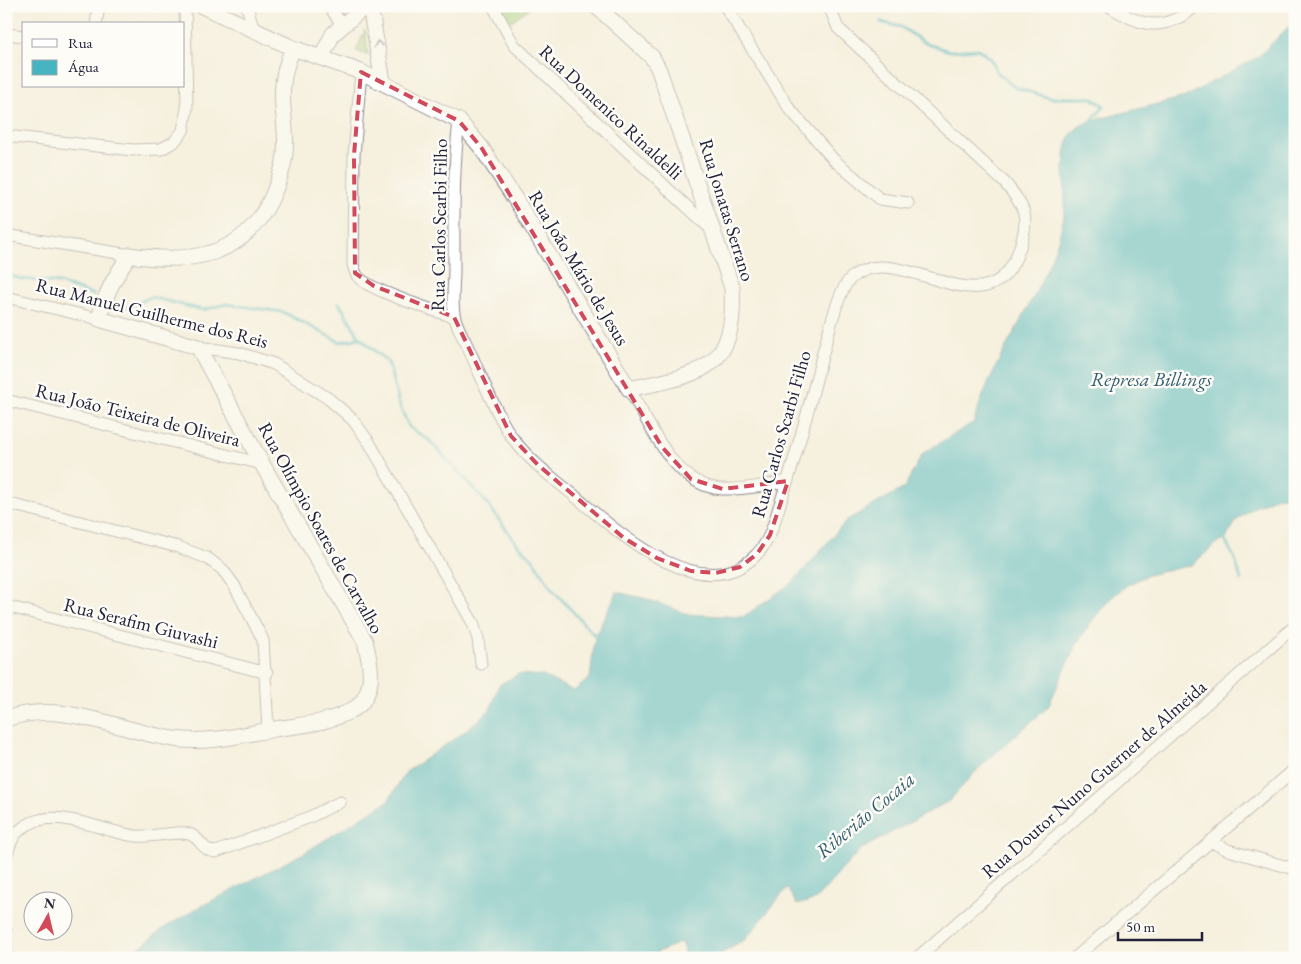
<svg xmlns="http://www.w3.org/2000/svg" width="1301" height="964" font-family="'EB Garamond',serif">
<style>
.green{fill:#a5d27f;stroke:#647a5d}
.water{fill:#47b5c1;stroke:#346c7e}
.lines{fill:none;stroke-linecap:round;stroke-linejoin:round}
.stream{stroke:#47b5c1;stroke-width:3}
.street-casing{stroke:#8c898c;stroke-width:13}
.secondary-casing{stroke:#8c898c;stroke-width:17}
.street{stroke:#fff;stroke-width:11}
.secondary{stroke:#fff;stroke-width:15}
.oneway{stroke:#9c9ca7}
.marked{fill:none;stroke:#d1495b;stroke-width:4;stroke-dasharray:10 6;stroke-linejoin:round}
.labels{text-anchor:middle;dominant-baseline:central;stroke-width:5;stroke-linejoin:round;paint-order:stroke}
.street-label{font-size:19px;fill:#22223b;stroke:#fdfcf7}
.water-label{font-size:20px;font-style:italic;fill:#315d71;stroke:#fdfcf7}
</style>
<rect width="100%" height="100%" fill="#fdfcf7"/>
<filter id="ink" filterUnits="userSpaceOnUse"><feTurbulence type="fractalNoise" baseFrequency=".02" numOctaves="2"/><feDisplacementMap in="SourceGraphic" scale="10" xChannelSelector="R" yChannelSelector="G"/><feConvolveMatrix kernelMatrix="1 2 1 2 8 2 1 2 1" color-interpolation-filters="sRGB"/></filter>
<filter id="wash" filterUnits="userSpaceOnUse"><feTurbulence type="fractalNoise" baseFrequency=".0096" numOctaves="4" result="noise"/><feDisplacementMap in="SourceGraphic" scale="20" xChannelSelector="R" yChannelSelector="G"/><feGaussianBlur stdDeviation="1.12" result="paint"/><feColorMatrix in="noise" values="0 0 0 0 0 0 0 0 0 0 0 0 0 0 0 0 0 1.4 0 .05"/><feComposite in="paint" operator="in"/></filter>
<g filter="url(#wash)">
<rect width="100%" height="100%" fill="#f6f0de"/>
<!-- green -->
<path class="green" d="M 501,6 L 532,6 L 510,22 Z
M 365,30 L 368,55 L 366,55 L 356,51 Z"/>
<!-- water -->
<path class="water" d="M 1295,20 L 1295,494 L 1277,497 L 1253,508 L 1237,520 L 1225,540 L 1216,544 L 1192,565 L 1148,575 L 1127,585 L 1111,598 L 1094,618 L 1075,647 L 1048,707 L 979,768 L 949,801 L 860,850 L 815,900 L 797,905 L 787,888 L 746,939 L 714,958 L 686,958 L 681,942 L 645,958 L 126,958 L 164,928 L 194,910 L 304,853 L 388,801 L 406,772 L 464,732 L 490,710 L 499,685 L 518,674 L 543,676 L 574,691 L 590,678 L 595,636 L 617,592 L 647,599 L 687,614 L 743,617 L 793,582 L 847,520 L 904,488 L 923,453 L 974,422 C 994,349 1050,290 1064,216 C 1068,192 1056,145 1077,128 C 1081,125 1086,123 1091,121 L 1185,97 L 1259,56 Z"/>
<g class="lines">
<!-- stream -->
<path class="stream" d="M 881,22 L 901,27 L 927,44 L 950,51 L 978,49 L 990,58 L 997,72 L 1014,87 L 1050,98 L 1092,98 L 1104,106 L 1091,121
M 6,274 L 21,279 L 59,283 L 94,295
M 110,301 L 129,307 L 151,297 L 203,310 L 226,304 L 283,312 L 340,342 L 360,338
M 339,303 L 360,338 L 388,362 L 399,404 L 409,427 L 429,440 L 486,502 L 517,544 L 532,558 L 553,590 L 596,637
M 1225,540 L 1235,559 L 1241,580"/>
</g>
</g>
<g filter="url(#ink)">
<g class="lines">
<defs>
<path id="street" d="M 247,6 L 253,28
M 329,6 L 342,25
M 493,6 L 514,45 L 713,231
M 725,6 L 789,108 L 834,160 L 880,199 L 908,203
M 1109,6 C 1142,27 1163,33 1196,6
M 96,24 L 99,6
M 6,34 L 24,36
M 361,72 L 354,155 L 353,264 C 354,269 355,274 359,278 C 374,292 433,310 454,317
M 459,121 C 453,171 454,221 454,270 C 454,285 451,304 455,318 C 458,329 465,340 469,350 C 481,375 496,414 511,436 C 528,460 554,479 576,497 C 617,532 704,610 757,554 C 771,540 775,519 781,501 C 800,446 813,390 828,334 C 832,320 840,289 850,279 C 898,233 990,342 1020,247 C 1030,216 1025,207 1005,183 L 838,28 L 829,6
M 6,136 L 133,150 L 161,149 L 174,142 L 183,131 L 187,108 L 185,6
M 6,235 L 130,255
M 6,297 L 99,319
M 198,347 L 239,353 L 274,364 L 329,399 L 352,419 L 369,442 L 473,623 L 478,639 L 481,664
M 629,389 C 651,425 673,486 722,489 C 744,490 767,485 788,481
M 6,400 L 262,464
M 6,503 L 178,547 L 207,558 L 222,569 L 234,585 L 263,640 L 268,730
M 6,606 L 267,673
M 1210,841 L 1228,850 L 1295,869
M 6,856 C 9,849 11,840 15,835 C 47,799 98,832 136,836 C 151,838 179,830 189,834 C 202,838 200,850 216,852 L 310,817 L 340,802
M 6,929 L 7,958
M 917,958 L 1295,626
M 1075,958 L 1295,769"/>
<path id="secondary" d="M 202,6 L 293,48 L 361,72 L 459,121 L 481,147 L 519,205 L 629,389 C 698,374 737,373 732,288 L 659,70 L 652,57 L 596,6
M 370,6 L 383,82
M 321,58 L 333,34 L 365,6
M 6,719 C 63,699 118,731 174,739 C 208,744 241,735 275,729 C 301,725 332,723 355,708 C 359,706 363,701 365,697 C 375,681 369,658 365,641 L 262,464 L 198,347 L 99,319 C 105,294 115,276 130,255 C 190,264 244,258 272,197 C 278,183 284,168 285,153 C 288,130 280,107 283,84 C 284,71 288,60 293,48"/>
</defs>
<!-- street casing -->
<use href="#street" class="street-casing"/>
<!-- secondary casing -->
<use href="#secondary" class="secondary-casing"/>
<!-- street -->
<use href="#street" class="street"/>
<!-- secondary -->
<use href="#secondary" class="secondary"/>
</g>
<!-- one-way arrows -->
<defs><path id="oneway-chevron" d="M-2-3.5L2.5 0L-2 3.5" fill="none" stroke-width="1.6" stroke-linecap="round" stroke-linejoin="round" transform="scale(1.25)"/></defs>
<use class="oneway" href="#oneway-chevron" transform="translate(378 44) rotate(-101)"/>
</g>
<!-- marked area -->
<path d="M0 0H1301V964H0ZM 361,72 L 459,121 L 481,147 L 662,447 L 691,479 L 723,489 L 788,481 L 770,535 L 757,554 L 740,567 L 716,573 L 691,571 L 657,558 L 624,538 L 538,465 L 511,436 L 454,317 L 374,286 L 355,273 L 354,155 Z" fill="#f6f0de" fill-opacity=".55" fill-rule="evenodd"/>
<path class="marked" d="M 361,72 L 459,121 L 481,147 L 662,447 L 691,479 L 723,489 L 788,481 L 770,535 L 757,554 L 740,567 L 716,573 L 691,571 L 657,558 L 624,538 L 538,465 L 511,436 L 454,317 L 374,286 L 355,273 L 354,155 Z"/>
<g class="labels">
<!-- street labels -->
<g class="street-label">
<text transform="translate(611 112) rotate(43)">Rua Domenico Rinaldelli</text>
<text transform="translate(727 210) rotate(73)">Rua Jonatas Serrano</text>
<text transform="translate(439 225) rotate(-89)">Rua Carlos Scarbi Filho</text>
<text transform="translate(579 268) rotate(59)">Rua João Mário de Jesus</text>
<text transform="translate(152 313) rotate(14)">Rua Manuel Guilherme dos Reis</text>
<text transform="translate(138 415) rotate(14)">Rua João Teixeira de Oliveira</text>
<text transform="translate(781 434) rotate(-74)">Rua Carlos Scarbi Filho</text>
<text transform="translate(321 528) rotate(61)">Rua Olímpio Soares de Carvalho</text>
<text transform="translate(141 623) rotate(14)">Rua Serafim Giuvashi</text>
<text transform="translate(1094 779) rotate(-41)">Rua Doutor Nuno Guerner de Almeida</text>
</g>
<!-- water labels -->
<g class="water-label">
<text x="1151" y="379">Represa Billings</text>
<text transform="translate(865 815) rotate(-40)">Riberião Cocaia</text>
</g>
</g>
<!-- margin -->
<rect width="1301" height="964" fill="none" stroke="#fdfcf7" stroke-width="25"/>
<!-- legend -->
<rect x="22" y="22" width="162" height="65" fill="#fdfcf7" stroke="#a5a5ac"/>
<rect x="32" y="39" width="25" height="8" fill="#ffffff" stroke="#a5a5ac"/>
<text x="68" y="48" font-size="15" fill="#22223b">Rua</text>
<rect x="32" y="60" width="25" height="15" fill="#47b5c1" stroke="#a5a5ac"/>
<text x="68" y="72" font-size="15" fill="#22223b">Água</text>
<!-- north arrow -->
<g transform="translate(48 916) rotate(8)"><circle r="24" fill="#fdfcf7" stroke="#a5a5ac"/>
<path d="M0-4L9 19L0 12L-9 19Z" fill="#d1495b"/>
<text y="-8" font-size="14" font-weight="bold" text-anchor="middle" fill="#22223b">N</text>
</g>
<!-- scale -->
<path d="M1118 932v8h84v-8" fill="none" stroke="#22223b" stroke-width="2.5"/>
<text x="1126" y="932" font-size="15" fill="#22223b" stroke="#fdfcf7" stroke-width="4" paint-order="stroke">50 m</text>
</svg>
